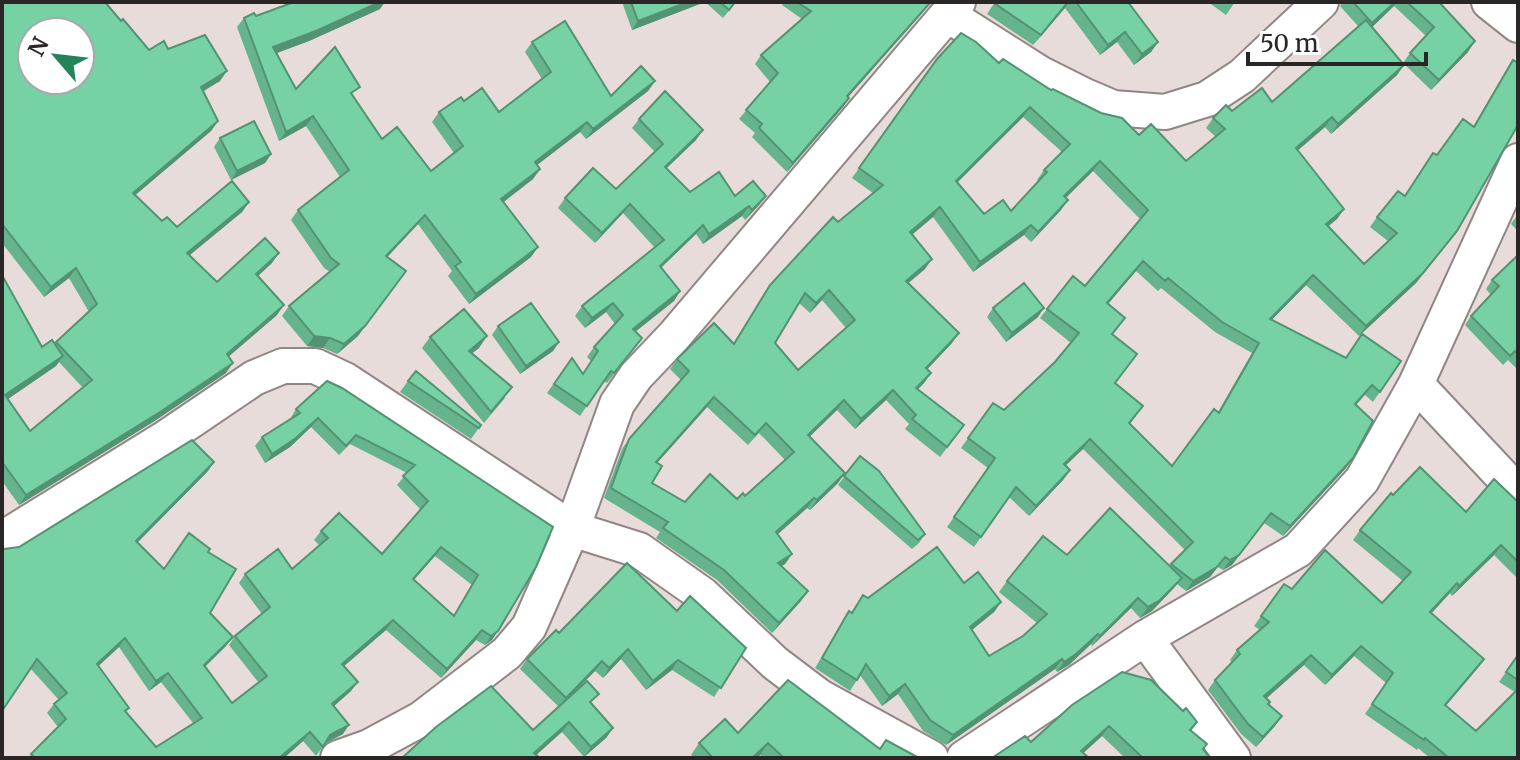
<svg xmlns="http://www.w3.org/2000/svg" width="1520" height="760" font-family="Merriweather,serif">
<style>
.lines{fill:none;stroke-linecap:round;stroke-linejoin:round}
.minor-casing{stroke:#918684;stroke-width:38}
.minor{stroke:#fff;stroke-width:34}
.wall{fill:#65b48d;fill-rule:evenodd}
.shaded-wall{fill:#539273}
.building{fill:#76d1a4;stroke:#539273;stroke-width:2;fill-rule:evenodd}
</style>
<rect width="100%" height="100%" fill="#e8dcda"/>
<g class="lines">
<defs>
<path id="minor" d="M 1489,2 L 1518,25
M 948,15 L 1041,74 L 1085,96 L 1113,108 L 1165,112 L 1207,99 L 1242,76 L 1321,2
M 1416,384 L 1518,493
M 2,539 L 164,439 L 254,378 L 283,366 L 315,366 L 345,380 L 572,529 L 639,550 L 703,595 L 775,663 L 820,697 L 931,758
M 1145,638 L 1233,758
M 338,758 L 369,747 L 421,719 L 507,653 L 529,627 L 572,529 L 617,404 L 636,376 L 674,336 L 958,2
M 964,758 L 1145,638 L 1298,550 L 1362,480 L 1416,384 L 1518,161"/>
</defs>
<!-- minor casing -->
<use href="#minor" class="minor-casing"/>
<!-- minor -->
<use href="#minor" class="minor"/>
</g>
<!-- wall -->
<path class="wall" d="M 622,2 L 736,2 L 723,18 L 705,2 L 632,30 Z
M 782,2 L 927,2 L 922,13 L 848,97 L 843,107 L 787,172 L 752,137 L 755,133 L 739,119 L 770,82 L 755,64 L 761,55 L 802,19 L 782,5 L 783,3 Z
M 995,2 L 1128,2 L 1158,42 L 1151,52 L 1134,65 L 1117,42 L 1100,55 L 1065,8 L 1033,45 L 987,14 Z
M 1208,2 L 1235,2 L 1226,15 Z
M 1343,2 L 1439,2 L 1468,52 L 1431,90 L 1403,63 L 1410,53 L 1426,36 L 1394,6 L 1372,27 L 1404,65 L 1397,75 L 1331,134 L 1325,127 L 1298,150 L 1344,209 L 1337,219 L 1328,226 L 1364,264 L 1388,241 L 1370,227 L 1377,217 L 1405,196 L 1433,153 L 1437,155 L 1473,127 L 1513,60 L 1457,231 L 1416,283 L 1359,336 L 1306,285 L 1271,320 L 1346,358 L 1401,361 L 1373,402 L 1365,395 L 1356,405 L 1353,458 L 1346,468 L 1285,534 L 1283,536 L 1264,523 L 1232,565 L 1223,570 L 1218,567 L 1210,577 L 1186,591 L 1177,584 L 1152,611 L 1140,618 L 1131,608 L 1092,646 L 1091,644 L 1069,665 L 1057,672 L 1055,669 L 946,745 L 923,731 L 898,694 L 882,706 L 860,675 L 850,691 L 815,668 L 849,611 L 851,613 L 868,598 L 964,583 L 1001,602 L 994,612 L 972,630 L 989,656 L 1023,636 L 1037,623 L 999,592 L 1007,581 L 1067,555 L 1169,566 L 1185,550 L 1083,449 L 1065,465 L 1070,470 L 1063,480 L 1029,516 L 1009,497 L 974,547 L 947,527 L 988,468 L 961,448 L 993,403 L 1004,410 L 1055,362 L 1071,343 L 1040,318 L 1047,309 L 1085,286 L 1140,219 L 1093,171 L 1066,198 L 1061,210 L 1031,242 L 1024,235 L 973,272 L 933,217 L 912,235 L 925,269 L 908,283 L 952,343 L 927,369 L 931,373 L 924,383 L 918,389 L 964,425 L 940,457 L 905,429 L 909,424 L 886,400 L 855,429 L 837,410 L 809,437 L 845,473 L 838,483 L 810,510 L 807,508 L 778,534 L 792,554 L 785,564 L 781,566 L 801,601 L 772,633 L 717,580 L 656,538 L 660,532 L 604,498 L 622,449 L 629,439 L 681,380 L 670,369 L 677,359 L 733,344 L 770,285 L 838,222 L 873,193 L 852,178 L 937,59 L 999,63 L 1139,135 L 1186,161 L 1216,137 L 1206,128 L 1213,118 L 1232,111 L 1272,102 L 1358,26 L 1340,6 ZM 1023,117 L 1062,152 L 1044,170 L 1037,180 L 1039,181 L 1011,211 L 984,214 L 957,182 ZM 1136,271 L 1158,291 L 1161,288 L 1215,332 L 1252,353 L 1218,412 L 1172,466 L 1130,424 L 1136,416 L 1115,383 L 1130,364 L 1112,335 L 1108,304 ZM 822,300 L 846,328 L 798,370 L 775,343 L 799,303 L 810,313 ZM 707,407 L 748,445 L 759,433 L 785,460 L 745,496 L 737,499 L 685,502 L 652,483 L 657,463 Z
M 2,3 L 121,21 L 149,50 L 168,49 L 220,81 L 204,91 L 218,121 L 211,131 L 135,195 L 162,221 L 177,227 L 249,202 L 242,212 L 190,255 L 217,282 L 272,263 L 258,276 L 277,315 L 228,357 L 226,373 L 153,422 L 19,505 L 2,481 L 2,275 L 42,347 L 55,344 L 89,312 L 69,278 L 44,297 L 2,243 ZM 59,362 L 83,388 L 30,431 L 8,399 L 56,366 Z
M 380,9 L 309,41 L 277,53 L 296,89 L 353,97 L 382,139 L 431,171 L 454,153 L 432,122 L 439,112 L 464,101 L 499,112 L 542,79 L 525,52 L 532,42 L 611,96 L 655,81 L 648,91 L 586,139 L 580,132 L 537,165 L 540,169 L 533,179 L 504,202 L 538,247 L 531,257 L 469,304 L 448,276 L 452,271 L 418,224 L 387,257 L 358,336 L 337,354 L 323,348 L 307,346 L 282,316 L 289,306 L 330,272 L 324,268 L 291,220 L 298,210 L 340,177 L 306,126 L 279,141 L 237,27 L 244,18 Z
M 639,119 L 696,140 L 667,168 L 690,192 L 735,196 L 766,196 L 759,205 L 745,220 L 742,216 L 703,244 L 696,234 L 661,268 L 680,291 L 674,301 L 635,332 L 642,338 L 607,383 L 604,381 L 580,416 L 547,393 L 572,358 L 583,374 L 591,361 L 587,357 L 594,347 L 615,324 L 606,312 L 585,328 L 575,316 L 582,306 L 655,248 L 623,213 L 595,243 L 558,208 L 565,198 L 616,189 L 655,152 L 632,128 Z
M 220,138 L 271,154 L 265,163 L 231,180 L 214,147 Z
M 1518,214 L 1518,231 L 1511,224 Z
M 1518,255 L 1518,370 L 1508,360 L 1503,365 L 1465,325 L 1471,316 L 1491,295 L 1486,289 L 1492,280 Z
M 993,308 L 1038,317 L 1006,342 L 987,317 Z
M 498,326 L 559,342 L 553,351 L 520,374 L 492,335 Z
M 430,337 L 479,348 L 472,353 L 505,398 L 484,423 L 422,348 Z
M 327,381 L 553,527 L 492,640 L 485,645 L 476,640 L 441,678 L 386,630 L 344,666 L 351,691 L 334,706 L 343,734 L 325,744 L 316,756 L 303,741 L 284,758 L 28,758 L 58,727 L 47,713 L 54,704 L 59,700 L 30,668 L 19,547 L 208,471 L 138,542 L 164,569 L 208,552 L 210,613 L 226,646 L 205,667 L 232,703 L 259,683 L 229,645 L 235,636 L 262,614 L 239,583 L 245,574 L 292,569 L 319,545 L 314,540 L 321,531 L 382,554 L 421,510 L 397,485 L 407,473 L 350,444 L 339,455 L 311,427 L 290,447 L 265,463 L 255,446 L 262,437 L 290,419 L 296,409 ZM 435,556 L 472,585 L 454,616 L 414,580 ZM 119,647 L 149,691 L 161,682 L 193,723 L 156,747 L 126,713 L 98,666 Z
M 408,381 L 481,425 L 471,439 L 400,392 Z
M 860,456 L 925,534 L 919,543 L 912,549 L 838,485 Z
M 1393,495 L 1466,512 L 1518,502 L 1518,579 L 1494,555 L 1452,596 L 1450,593 L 1431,614 L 1484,659 L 1445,705 L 1476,731 L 1515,692 L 1499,682 L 1518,655 L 1518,758 L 1430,758 L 1418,748 L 1417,750 L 1365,714 L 1386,683 L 1354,656 L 1325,685 L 1304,665 L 1266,698 L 1275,726 L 1256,747 L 1241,734 L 1208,690 L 1215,680 L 1232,663 L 1230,660 L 1237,650 L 1260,630 L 1254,626 L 1284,584 L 1292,589 L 1382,603 L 1403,581 L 1353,540 L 1360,530 Z
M 677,611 L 746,648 L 714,697 L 672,670 L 646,690 L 621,659 L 603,678 L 595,671 L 565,701 L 592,704 L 613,728 L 606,738 L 584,757 L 562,732 L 402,758 L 533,730 L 559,707 L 520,669 L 527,659 L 559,633 Z
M 1183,711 L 1197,722 L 1191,731 L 1210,758 L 1125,758 L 1102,736 L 1083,753 L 1031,742 Z
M 738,733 L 880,749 L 886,740 L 919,758 L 764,758 L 760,755 L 757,758 L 694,758 L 691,755 L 699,743 Z"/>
<!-- shaded-wall -->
<path class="shaded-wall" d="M 380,2 L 385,2 L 380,9 L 309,41 L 266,57 L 273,47 Z
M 688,2 L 705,2 L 632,30 L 638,21 Z
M 1069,2 L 1065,8 L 1033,45 L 1041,35 Z
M 1395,2 L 1397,2 L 1394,6 L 1365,34 L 1372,23 Z
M 929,4 L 922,13 L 841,105 L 847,96 Z
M 1125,32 L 1117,42 L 1100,55 L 1108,45 Z
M 1475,41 L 1468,52 L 1431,90 L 1439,80 Z
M 1158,42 L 1151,52 L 1134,65 L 1142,54 Z
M 1404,65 L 1397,75 L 1331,134 L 1338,124 Z
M 227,71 L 220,81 L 194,96 L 201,87 Z
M 655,81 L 648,91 L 586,139 L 593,129 Z
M 849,98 L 843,107 L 787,172 L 793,163 Z
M 1030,107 L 1023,117 L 949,191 L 956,181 Z
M 313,116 L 306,126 L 279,141 L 286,132 Z
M 1332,117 L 1325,127 L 1289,158 L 1296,148 Z
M 218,121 L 211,131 L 126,203 L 133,193 Z
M 587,122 L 580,132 L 528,172 L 535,162 Z
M 703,130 L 696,140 L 658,176 L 665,167 Z
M 271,154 L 265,163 L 231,180 L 237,171 Z
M 1100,161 L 1093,171 L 1057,206 L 1064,196 Z
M 540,169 L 533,179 L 494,209 L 501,199 Z
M 766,196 L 759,205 L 745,220 L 752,210 Z
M 1068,200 L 1061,210 L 1031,242 L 1038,232 Z
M 249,202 L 242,212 L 180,263 L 187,253 Z
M 630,204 L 623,213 L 595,243 L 602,233 Z
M 749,206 L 742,216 L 703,244 L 709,234 Z
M 940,207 L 933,217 L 903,242 L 910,232 Z
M 1344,209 L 1337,219 L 1319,234 L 1326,224 Z
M 425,215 L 418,224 L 379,266 L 386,256 Z
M 703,225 L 696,234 L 653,275 L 660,266 Z
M 1031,225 L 1024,235 L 973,272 L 980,262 Z
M 1457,231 L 1416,283 L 1359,336 L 1366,326 Z
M 538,247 L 531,257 L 469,304 L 476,294 Z
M 279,253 L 272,263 L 249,284 L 256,274 Z
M 932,259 L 925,269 L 899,291 L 906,281 Z
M 1143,261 L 1136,271 L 1100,313 L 1107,303 Z
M 76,268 L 69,278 L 44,297 L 51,287 Z
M 406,271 L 358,336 L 337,354 L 344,344 Z
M 1313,275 L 1306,285 L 1263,329 L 1270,319 Z
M 829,290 L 822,300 L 810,313 L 816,303 Z
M 680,291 L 674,301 L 626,339 L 633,329 Z
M 613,303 L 606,312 L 585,328 L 592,318 Z
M 284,305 L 277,315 L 220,364 L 227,354 Z
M 1044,308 L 1038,317 L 1006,342 L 1012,333 Z
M 959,333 L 952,343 L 919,378 L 926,368 Z
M 314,336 L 330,338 L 323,348 L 307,346 Z
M 487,336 L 479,348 L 461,362 L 469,351 Z
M 559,342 L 553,351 L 520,374 L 526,366 Z
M 63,356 L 56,366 L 2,403 L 5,395 Z
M 233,363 L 226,373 L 153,422 L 19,505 L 26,495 Z
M 931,373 L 924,383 L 909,398 L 916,388 Z
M 893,390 L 886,400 L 855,429 L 861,419 Z
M 714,397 L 707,407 L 649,472 L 656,462 Z
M 844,400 L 837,410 L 801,445 L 808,435 Z
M 318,418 L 311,427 L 290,447 L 265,463 L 272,454 Z
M 1090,439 L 1083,449 L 1057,474 L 1064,464 Z
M 1353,458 L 1346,468 L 1283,536 L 1290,526 Z
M 214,462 L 208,471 L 130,550 L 136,541 Z
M 1070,470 L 1063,480 L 1029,516 L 1036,506 Z
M 845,473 L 838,483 L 810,510 L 817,500 Z
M 814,498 L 807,508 L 769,542 L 776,532 Z
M 1264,523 L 1232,565 L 1223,570 L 1230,560 Z
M 1501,545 L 1494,555 L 1452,596 L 1459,586 Z
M 441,547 L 435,556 L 406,588 L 413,579 Z
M 792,554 L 785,564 L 771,573 L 778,563 Z
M 1225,557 L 1210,577 L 1186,591 L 1193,581 Z
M 1182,578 L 1174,588 L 1152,611 L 1140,618 L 1148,607 Z
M 1457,583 L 1450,593 L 1423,622 L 1430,612 Z
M 808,591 L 801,601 L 772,633 L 779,623 Z
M 1138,598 L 1131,608 L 1092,646 L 1100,636 Z
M 1001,602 L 994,612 L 963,637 L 970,627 Z
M 393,620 L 386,630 L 336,673 L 342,664 Z
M 482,630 L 476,640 L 441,678 L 447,669 Z
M 498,631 L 492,640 L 485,645 L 491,636 Z
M 1098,634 L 1091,644 L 1069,665 L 1057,672 L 1064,662 Z
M 233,637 L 226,646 L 197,674 L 204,665 Z
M 125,638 L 119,647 L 91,673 L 97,664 Z
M 1361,646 L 1354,656 L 1325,685 L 1332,675 Z
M 628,649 L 621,659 L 603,678 L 609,668 Z
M 1311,655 L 1304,665 L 1258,706 L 1264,696 Z
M 1062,659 L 1055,669 L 946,745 L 953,735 Z
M 1484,659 L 1477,669 L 1438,715 L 1445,705 Z
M 678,660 L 672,670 L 646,690 L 653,681 Z
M 602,661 L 595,671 L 559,707 L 566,698 Z
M 168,673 L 161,682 L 149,691 L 156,681 Z
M 358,682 L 351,691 L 326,713 L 332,704 Z
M 905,684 L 898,694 L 882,706 L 889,696 Z
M 1282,716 L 1275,726 L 1256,747 L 1263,737 Z
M 569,722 L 562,732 L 533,758 L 534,753 Z
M 349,725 L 343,734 L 323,744 L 330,735 Z
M 1109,726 L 1102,736 L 1078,758 L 1081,751 Z
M 613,728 L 606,738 L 584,757 L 591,747 Z
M 310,732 L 303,741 L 284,758 L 279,758 Z
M 768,743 L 760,755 L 757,758 L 752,758 Z"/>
<!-- building -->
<path class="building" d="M 4,2 L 105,2 L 121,21 L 123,19 L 149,50 L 164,41 L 168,49 L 205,35 L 227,71 L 201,87 L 218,121 L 133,193 L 162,221 L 167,217 L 177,227 L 232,181 L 249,202 L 187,253 L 217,282 L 265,238 L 279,253 L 256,274 L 284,305 L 227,354 L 233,363 L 160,412 L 26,495 L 2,462 L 2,275 L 42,347 L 52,340 L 63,356 L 5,395 L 30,431 L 92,380 L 56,342 L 97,304 L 76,268 L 51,287 L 2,224 L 2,3 ZM 32,32 L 80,32 L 80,80 L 32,80 Z
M 294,2 L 380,2 L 316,31 L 273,47 L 296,89 L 335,47 L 360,87 L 351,93 L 382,139 L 397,127 L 431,171 L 463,146 L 439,112 L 461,97 L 464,101 L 482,88 L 499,112 L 551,72 L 532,42 L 565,21 L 611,96 L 641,66 L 655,81 L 593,129 L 587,122 L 535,162 L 540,169 L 501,199 L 538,247 L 476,294 L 455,266 L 461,262 L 425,215 L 386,256 L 406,271 L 365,326 L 344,344 L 330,338 L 314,336 L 289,306 L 339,264 L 331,258 L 298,210 L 349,170 L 313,116 L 286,132 L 244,18 L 254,13 L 256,16 Z
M 631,2 L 688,2 L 638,21 Z
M 720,2 L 735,2 L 729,10 Z
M 797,2 L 927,2 L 929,4 L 847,96 L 849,98 L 793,163 L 759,128 L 762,124 L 746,110 L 778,73 L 761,55 L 811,11 Z
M 995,2 L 1068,2 L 1041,35 L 994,3 Z
M 1076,2 L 1128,2 L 1158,42 L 1142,54 L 1125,32 L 1108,45 Z
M 1353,2 L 1395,2 L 1372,23 Z
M 1407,2 L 1439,2 L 1475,41 L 1439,80 L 1410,53 L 1434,27 Z
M 1366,20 L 1404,65 L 1338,124 L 1332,117 L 1296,148 L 1344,209 L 1326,224 L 1364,264 L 1397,233 L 1377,217 L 1398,191 L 1405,196 L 1433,153 L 1437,155 L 1463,119 L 1474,127 L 1513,60 L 1518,63 L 1518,125 L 1457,231 L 1423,273 L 1366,326 L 1313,275 L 1270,319 L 1346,358 L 1362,334 L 1401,361 L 1380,392 L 1372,385 L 1355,404 L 1373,421 L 1353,458 L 1292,524 L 1290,526 L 1271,513 L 1239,555 L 1230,560 L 1225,557 L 1217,567 L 1193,581 L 1171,564 L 1193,542 L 1090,439 L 1064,464 L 1070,470 L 1036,506 L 1016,487 L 981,537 L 954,517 L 995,458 L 968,438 L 993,403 L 1004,410 L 1055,362 L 1079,333 L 1047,309 L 1073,276 L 1085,286 L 1148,210 L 1100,161 L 1064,196 L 1068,200 L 1038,232 L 1031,225 L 980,262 L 940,207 L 910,232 L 932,259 L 906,281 L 959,333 L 926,368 L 931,373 L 916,388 L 964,425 L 947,447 L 912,419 L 916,415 L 893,390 L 861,419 L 844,400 L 808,435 L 845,473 L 817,500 L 814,498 L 776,532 L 792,554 L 778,563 L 808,591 L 779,623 L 724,570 L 663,528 L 668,522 L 611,488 L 629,439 L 689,371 L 677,359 L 714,323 L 734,344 L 770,285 L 833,217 L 838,222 L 883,185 L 859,168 L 937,59 L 961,33 L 976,42 L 999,63 L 1003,59 L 1051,90 L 1053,89 L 1101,113 L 1122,118 L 1139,135 L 1151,124 L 1186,161 L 1225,129 L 1213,118 L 1226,105 L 1232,111 L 1262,88 L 1272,102 ZM 1030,107 L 1070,144 L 1044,170 L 1047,172 L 1011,211 L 1003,200 L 984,214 L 956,181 ZM 1143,261 L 1165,281 L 1168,278 L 1222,322 L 1259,343 L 1219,413 L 1214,409 L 1172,466 L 1129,423 L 1143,406 L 1115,383 L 1137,354 L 1112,334 L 1125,318 L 1107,303 ZM 829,290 L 855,320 L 798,370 L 775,343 L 805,293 L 816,303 ZM 714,397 L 755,435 L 766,423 L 794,452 L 745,496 L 743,493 L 737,499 L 710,474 L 685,502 L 652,483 L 662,466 L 656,462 Z
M 665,91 L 703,130 L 665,167 L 690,192 L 719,172 L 735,196 L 753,181 L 766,196 L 752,210 L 749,206 L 709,234 L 703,225 L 660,266 L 680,291 L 633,329 L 642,338 L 614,373 L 611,371 L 587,406 L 554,384 L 572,358 L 583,374 L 598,351 L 594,347 L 623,315 L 613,303 L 592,318 L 582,306 L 664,240 L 630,204 L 602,233 L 565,198 L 593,168 L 616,189 L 663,144 L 639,119 Z
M 254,121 L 271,154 L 237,171 L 220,138 Z
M 1518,255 L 1518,354 L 1515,351 L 1510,356 L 1471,316 L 1499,286 L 1492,280 Z
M 1024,283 L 1044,308 L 1012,333 L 993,308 Z
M 531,303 L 559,342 L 526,366 L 498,326 Z
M 464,309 L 487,336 L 469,351 L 512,387 L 491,412 L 430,337 Z
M 416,371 L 481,425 L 479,428 L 408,381 Z
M 327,381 L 342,388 L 553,527 L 536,567 L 498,631 L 491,636 L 482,630 L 447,669 L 393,620 L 342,664 L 358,682 L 332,704 L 349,725 L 330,735 L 323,747 L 310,732 L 279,758 L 35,758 L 31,754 L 66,719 L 54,704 L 67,693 L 37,659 L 2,711 L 2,550 L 4,549 L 19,547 L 192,440 L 214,462 L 136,541 L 164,569 L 189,533 L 210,549 L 208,552 L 236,569 L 210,613 L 233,637 L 204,665 L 232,703 L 267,676 L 235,636 L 270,607 L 245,574 L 278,549 L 292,569 L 328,538 L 321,531 L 339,513 L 382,554 L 428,501 L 403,476 L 415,465 L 356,435 L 346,446 L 318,418 L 296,438 L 272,454 L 262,437 L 300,413 L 296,409 ZM 441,547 L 478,575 L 454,616 L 413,579 ZM 125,638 L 156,681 L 168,673 L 202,718 L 156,747 L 125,711 L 129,708 L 97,664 Z
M 860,456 L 879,471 L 925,534 L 918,540 L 844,476 Z
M 1420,467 L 1466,512 L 1494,479 L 1518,502 L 1518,562 L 1501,545 L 1459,586 L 1457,583 L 1430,612 L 1484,659 L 1445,705 L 1476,731 L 1518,689 L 1518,758 L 1449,758 L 1425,738 L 1424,740 L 1372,704 L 1393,673 L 1361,646 L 1332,675 L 1311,655 L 1264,696 L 1270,702 L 1268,704 L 1282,716 L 1263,737 L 1248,724 L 1215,680 L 1240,654 L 1237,650 L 1269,622 L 1261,616 L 1284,584 L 1292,589 L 1325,550 L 1382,603 L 1411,572 L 1360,530 L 1391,493 L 1393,495 Z
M 1110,508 L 1182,578 L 1159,601 L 1148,607 L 1138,598 L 1100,636 L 1098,634 L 1076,654 L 1064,662 L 1062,659 L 953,735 L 930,720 L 905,684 L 889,696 L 866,664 L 857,680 L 822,658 L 849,611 L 852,613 L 863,595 L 868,598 L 937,547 L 964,583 L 978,572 L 1001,602 L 970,627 L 989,656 L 1023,636 L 1047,614 L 1007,581 L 1043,536 L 1067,555 Z
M 627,563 L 677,611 L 690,596 L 746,648 L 721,688 L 678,660 L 653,681 L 628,649 L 609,668 L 602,661 L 566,698 L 527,659 L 556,630 L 559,633 Z
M 1518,655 L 1518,680 L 1506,672 Z
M 1122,672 L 1151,680 L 1183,711 L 1186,708 L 1197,722 L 1190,730 L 1207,744 L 1203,749 L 1210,758 L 1143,758 L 1109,726 L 1081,751 L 1089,758 L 992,758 L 1025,736 L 1031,742 L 1072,705 Z
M 788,680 L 880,749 L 886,740 L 919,758 L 784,758 L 768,743 L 752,758 L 713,758 L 699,743 L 725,719 L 738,733 Z
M 587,681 L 599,694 L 590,702 L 613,728 L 591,747 L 569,722 L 534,753 L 540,758 L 402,758 L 436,727 L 491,686 L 533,730 Z"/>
<!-- border -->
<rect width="1520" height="760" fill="none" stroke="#2a2625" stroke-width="8"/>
<!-- north arrow -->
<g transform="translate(56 56) rotate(298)"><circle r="38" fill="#ffffff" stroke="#aaa8a8" stroke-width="2"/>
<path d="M0-6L14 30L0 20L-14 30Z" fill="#23835b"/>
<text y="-12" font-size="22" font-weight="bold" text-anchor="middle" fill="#2a2625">N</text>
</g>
<!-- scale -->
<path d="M1248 52v12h178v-12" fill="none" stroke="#2a2625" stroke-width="4"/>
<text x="1260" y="52" font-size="24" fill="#2a2625" stroke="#ffffff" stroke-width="6" paint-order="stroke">50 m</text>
</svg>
